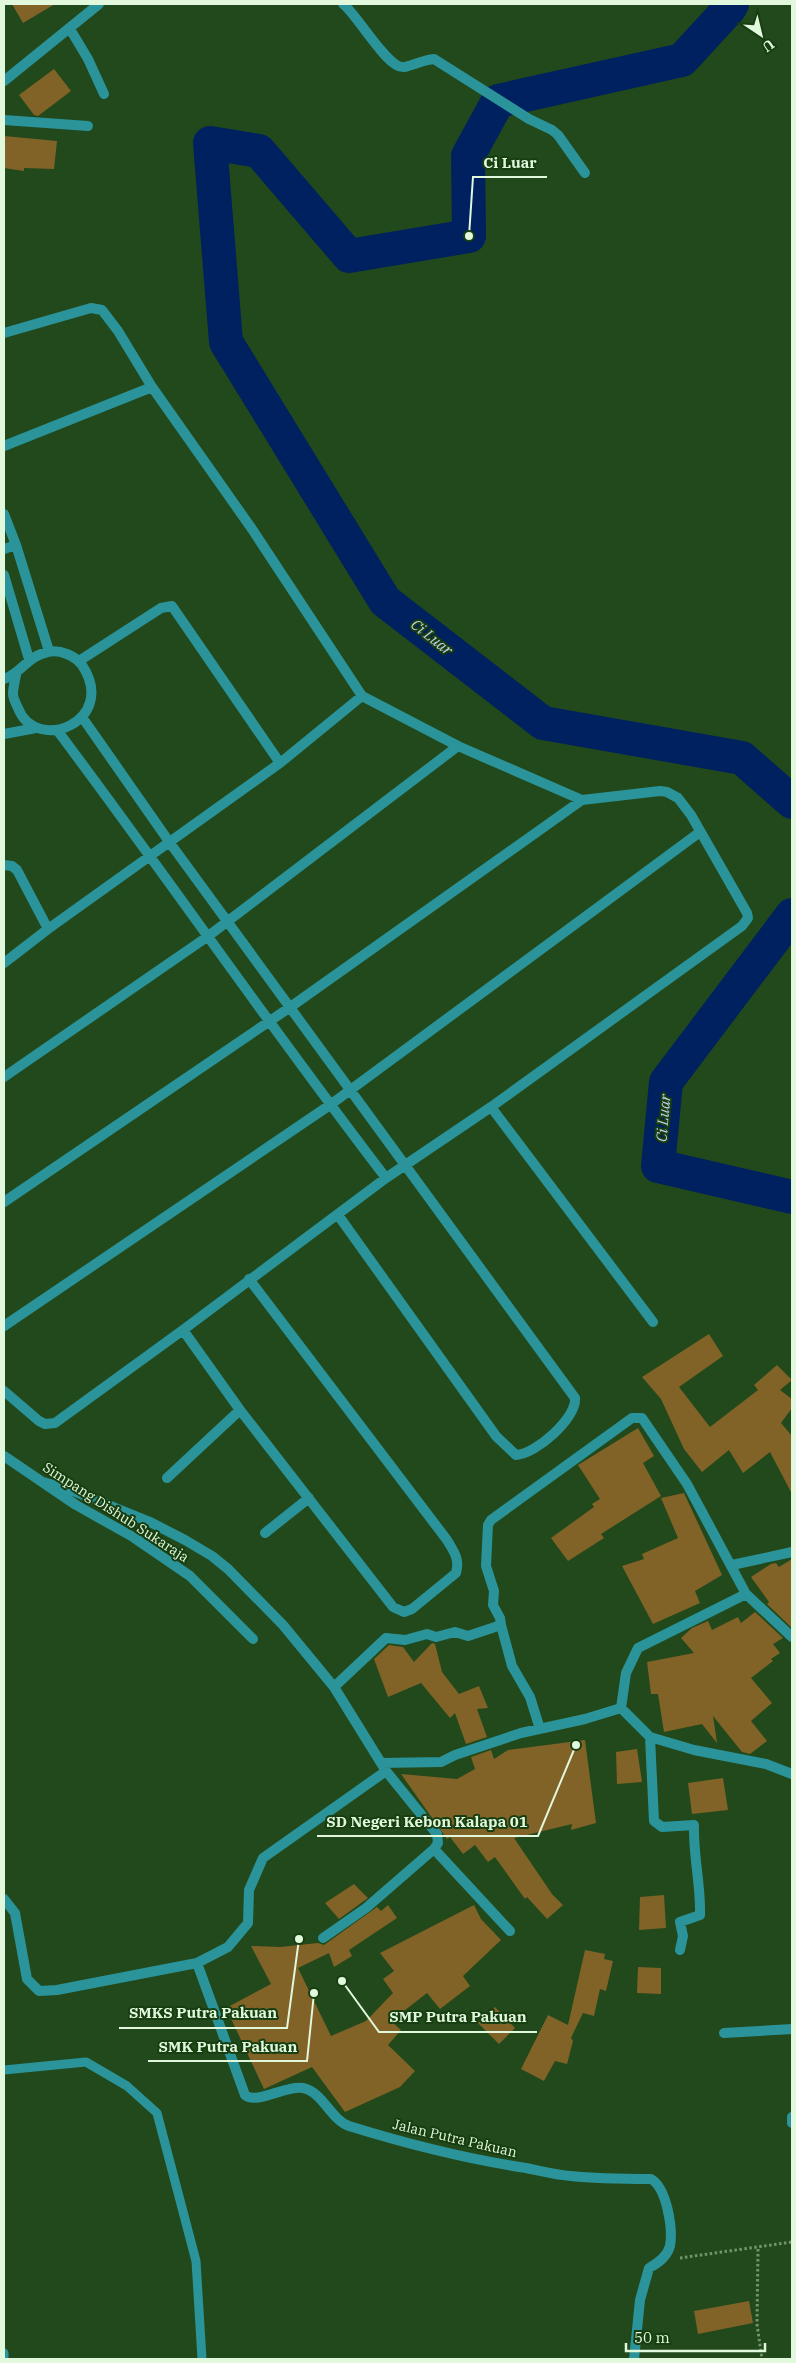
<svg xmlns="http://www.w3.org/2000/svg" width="796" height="2363" font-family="'IBM Plex Serif',serif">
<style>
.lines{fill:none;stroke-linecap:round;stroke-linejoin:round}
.river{stroke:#00215f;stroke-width:34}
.building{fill:#816227}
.path{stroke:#73936d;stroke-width:3;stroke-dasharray:2.5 2.5;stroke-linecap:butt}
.service{stroke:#2a949a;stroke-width:9}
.minor{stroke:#2a949a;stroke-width:10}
.labels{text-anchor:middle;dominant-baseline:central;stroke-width:4;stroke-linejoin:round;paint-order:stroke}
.street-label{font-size:14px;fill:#e1f8dd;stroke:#173e10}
.water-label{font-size:15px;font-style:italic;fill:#c4d1e8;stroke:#173e10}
.leader{fill:none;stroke:#e1f8dd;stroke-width:2}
.callout-dot{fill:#e1f8dd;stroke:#173e10;stroke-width:2}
.callout-label{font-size:15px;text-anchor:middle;font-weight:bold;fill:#e1f8dd;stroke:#173e10;stroke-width:4;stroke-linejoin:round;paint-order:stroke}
</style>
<rect width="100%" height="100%" fill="#22491b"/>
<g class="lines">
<!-- river -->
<path class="river" d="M 732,4 L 729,9 L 682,60 L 498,101 L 468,156 L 469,236 L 349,256 L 259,151 L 210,143 L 226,342 L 385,601 L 543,723 L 742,758 L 792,802
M 792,915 L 666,1082 L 658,1166 L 792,1197"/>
</g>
<!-- building -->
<path class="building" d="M 12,4 L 55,4 L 23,23 Z
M 54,69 L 71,91 L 38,116 L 34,115 L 19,95 Z
M 4,136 L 57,141 L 54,169 L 24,168 L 24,171 L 4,168 Z
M 709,1334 L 723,1356 L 679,1387 L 710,1427 L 758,1390 L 754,1385 L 777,1365 L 792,1380 L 780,1390 L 792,1399 L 792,1408 L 781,1423 L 792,1436 L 792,1494 L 770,1452 L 743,1473 L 729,1450 L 702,1472 L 684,1449 L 661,1399 L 642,1377 Z
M 638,1428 L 654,1456 L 643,1463 L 661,1496 L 601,1534 L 604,1538 L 568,1561 L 551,1538 L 594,1507 L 592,1504 L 600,1499 L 578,1465 Z
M 684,1493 L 722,1575 L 695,1591 L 700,1603 L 653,1624 L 622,1566 L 644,1559 L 642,1554 L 678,1538 L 661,1498 Z
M 792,1559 L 792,1628 L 767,1604 L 769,1602 L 751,1577 L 771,1564 L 776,1563 L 779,1567 Z
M 755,1612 L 783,1638 L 773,1644 L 780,1653 L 771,1659 L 773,1661 L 751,1678 L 772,1703 L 751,1721 L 767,1741 L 750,1754 L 742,1752 L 713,1716 L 717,1743 L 702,1724 L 664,1732 L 658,1694 L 651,1694 L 647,1662 L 694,1653 L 681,1638 L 692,1628 L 708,1621 L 712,1630 L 738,1617 L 741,1623 Z
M 432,1643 L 435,1644 L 442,1672 L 459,1694 L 479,1686 L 488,1708 L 477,1709 L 487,1737 L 466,1744 L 455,1713 L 450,1718 L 421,1683 L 388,1697 L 374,1659 L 389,1645 L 403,1647 L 414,1662 Z
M 585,1740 L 596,1823 L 571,1830 L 572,1824 L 514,1838 L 552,1894 L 563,1905 L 547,1919 L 527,1897 L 525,1899 L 495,1857 L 488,1862 L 475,1845 L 463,1854 L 450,1837 L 447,1839 L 401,1774 L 457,1779 L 475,1769 L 471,1757 L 491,1750 L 494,1759 L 508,1750 Z
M 637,1749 L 642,1782 L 617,1784 L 616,1752 Z
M 723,1778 L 728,1810 L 692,1814 L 688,1783 Z
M 354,1884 L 368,1898 L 339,1919 L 325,1903 Z
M 664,1895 L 666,1928 L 639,1930 L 640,1897 Z
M 388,1905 L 397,1918 L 349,1950 L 352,1956 L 334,1967 L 329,1953 L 298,1968 L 331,2036 L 366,2021 L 393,1993 L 383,1979 L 394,1971 L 380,1953 L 474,1905 L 481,1919 L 501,1940 L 463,1976 L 470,1986 L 440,2009 L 427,1993 L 391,2021 L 401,2030 L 388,2045 L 415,2071 L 400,2087 L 345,2112 L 312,2067 L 264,2089 L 226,2008 L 271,1984 L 251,1946 L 280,1947 L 318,1943 L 324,1945 L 377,1907 L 381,1911 Z
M 585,1950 L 605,1954 L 604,1959 L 613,1961 L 606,1991 L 600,1989 L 594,2016 L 583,2013 L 571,2038 L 573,2041 L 567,2064 L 555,2061 L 544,2081 L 521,2069 L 548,2015 L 568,2025 Z
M 638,1967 L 661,1968 L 661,1994 L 637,1993 Z
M 495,2007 L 515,2028 L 499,2044 L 478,2023 Z
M 749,2301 L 753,2323 L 698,2334 L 694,2311 Z"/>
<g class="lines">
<!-- path -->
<path class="path" d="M 758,2249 L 757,2324 L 762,2359
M 680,2258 L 792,2242"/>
<!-- service -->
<path class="service" d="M 4,2070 L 86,2062 L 127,2086 L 157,2113 L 196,2261 L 202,2359
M 4,2353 L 4,2359"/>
<!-- minor -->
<path class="minor" d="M 343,4 C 357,14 388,70 404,67 C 414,65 423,60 434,59 L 529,119 L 552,130 L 558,135 L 585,173
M 70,29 L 88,59 L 104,94
M 4,81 L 99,4
M 4,120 L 88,126
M 4,333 L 91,308 L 102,310 L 118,331 L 152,387 L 252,529 L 362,696 L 458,746 L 582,800 L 660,791 L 667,792 L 678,798 L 691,815 L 747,913 L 748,918 L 742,926 L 491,1107 L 386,1178 L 183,1330 L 55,1423 L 45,1424 L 39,1421 L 4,1391
M 4,446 L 152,387
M 4,514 L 16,545 L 49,651
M 4,549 L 16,545
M 4,575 L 29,659
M 79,661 L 161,608 L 172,606 L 280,763 L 362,696
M 4,679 C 22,673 27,656 48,652 C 60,649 75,656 82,665 C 119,721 36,755 18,708 C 16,704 13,698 13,694 C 13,688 15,681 16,675
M 82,717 L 170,843 L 575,1398 C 577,1418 536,1454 516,1455 L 496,1436 L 338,1215
M 57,730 C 168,878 273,1031 386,1178
M 4,734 L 36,728
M 4,865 L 12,866 L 17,870 L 48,929
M 4,963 L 48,929 L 280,763
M 4,1077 L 207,937 L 458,746
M 491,1107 L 653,1322
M 4,1202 L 289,1008 L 582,800
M 4,1326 L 330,1105 L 700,832
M 183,1330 L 240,1410 L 393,1607 L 404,1612 L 412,1609 L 456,1573 C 460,1559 454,1552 447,1540 L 249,1279
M 4,1456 L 76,1505 L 133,1537 L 190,1576 L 253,1639
M 167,1478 L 240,1410
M 43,1482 L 71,1490 L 152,1523 L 185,1540 L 212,1556 L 228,1569 L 283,1625 L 334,1687 L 386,1771 L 437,1834 L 438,1843 L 434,1849 L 366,1908 L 323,1938
M 265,1533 L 309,1498
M 732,1565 L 792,1552
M 501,1625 L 512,1666 L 530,1697 L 540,1729
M 334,1687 L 386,1638 L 405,1640 L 427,1634 L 436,1637 L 455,1632 L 468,1636 L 501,1625 L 500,1618 L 493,1605 L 494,1591 L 486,1566 L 488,1525 L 491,1520 L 632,1418 L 642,1418 L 687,1484 L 746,1594
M 621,1708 L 626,1673 L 638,1648 L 746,1594 L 792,1637
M 650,1737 L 654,1821 L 662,1827 L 694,1825 C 693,1856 701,1885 700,1915 L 680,1922 L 683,1936 L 680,1950
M 381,1763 L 441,1762 L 455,1755 L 521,1733 L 585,1719 L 621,1708 L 650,1737 L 694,1750 L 766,1764 L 792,1774
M 434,1849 L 510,1931
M 4,1899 L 15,1913 L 27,1979 L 39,1991 L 57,1990 L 197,1963 L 228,1947 L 248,1923 L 249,1890 L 263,1858 L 386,1771
M 197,1963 L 245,2095 C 256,2105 286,2085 303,2088 C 323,2092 330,2119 349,2126 C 407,2144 467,2159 526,2168 C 541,2171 556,2175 571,2176 C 598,2179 625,2179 651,2179 C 667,2188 673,2229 670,2246 C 667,2257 658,2263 649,2268 L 640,2300 L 634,2359
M 724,2033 L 792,2029
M 792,2117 L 792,2123"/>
</g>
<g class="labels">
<!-- street labels -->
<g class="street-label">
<text transform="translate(116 1512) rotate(33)">Simpang Dishub Sukaraja</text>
<text transform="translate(455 2138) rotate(13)">Jalan Putra Pakuan</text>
</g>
<!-- water labels -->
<g class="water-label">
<text transform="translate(432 637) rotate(38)">Ci Luar</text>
<text transform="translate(663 1118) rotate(-85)">Ci Luar</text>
</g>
</g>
<!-- callouts -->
<path class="leader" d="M469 236L473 177H547M576 1745L538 1836H317M299 1939L287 2028H119M342 1981L379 2032H537M314 1993L307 2061H148"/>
<g class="callout-dot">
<circle cx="469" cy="236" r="5"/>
<circle cx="576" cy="1745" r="5"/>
<circle cx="299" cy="1939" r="5"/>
<circle cx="342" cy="1981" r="5"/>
<circle cx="314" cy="1993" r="5"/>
</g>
<g class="callout-label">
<text x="510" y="168">Ci Luar</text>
<text x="427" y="1827">SD Negeri Kebon Kalapa 01</text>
<text x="203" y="2018">SMKS Putra Pakuan</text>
<text x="458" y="2022">SMP Putra Pakuan</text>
<text x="228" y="2052">SMK Putra Pakuan</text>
</g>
<!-- border -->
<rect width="796" height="2363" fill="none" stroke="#e1f8dd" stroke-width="10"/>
<!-- north arrow -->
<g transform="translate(761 35) rotate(145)" stroke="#173e10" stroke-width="4" paint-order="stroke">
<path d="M0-4L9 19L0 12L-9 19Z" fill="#e1f8dd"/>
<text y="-8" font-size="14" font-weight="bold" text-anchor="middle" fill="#e1f8dd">U</text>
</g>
<!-- scale -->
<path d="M626 2343v8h139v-8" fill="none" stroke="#e1f8dd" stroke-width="2.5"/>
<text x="634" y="2343" font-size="15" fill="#e1f8dd" stroke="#173e10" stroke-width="4" paint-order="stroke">50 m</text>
</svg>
